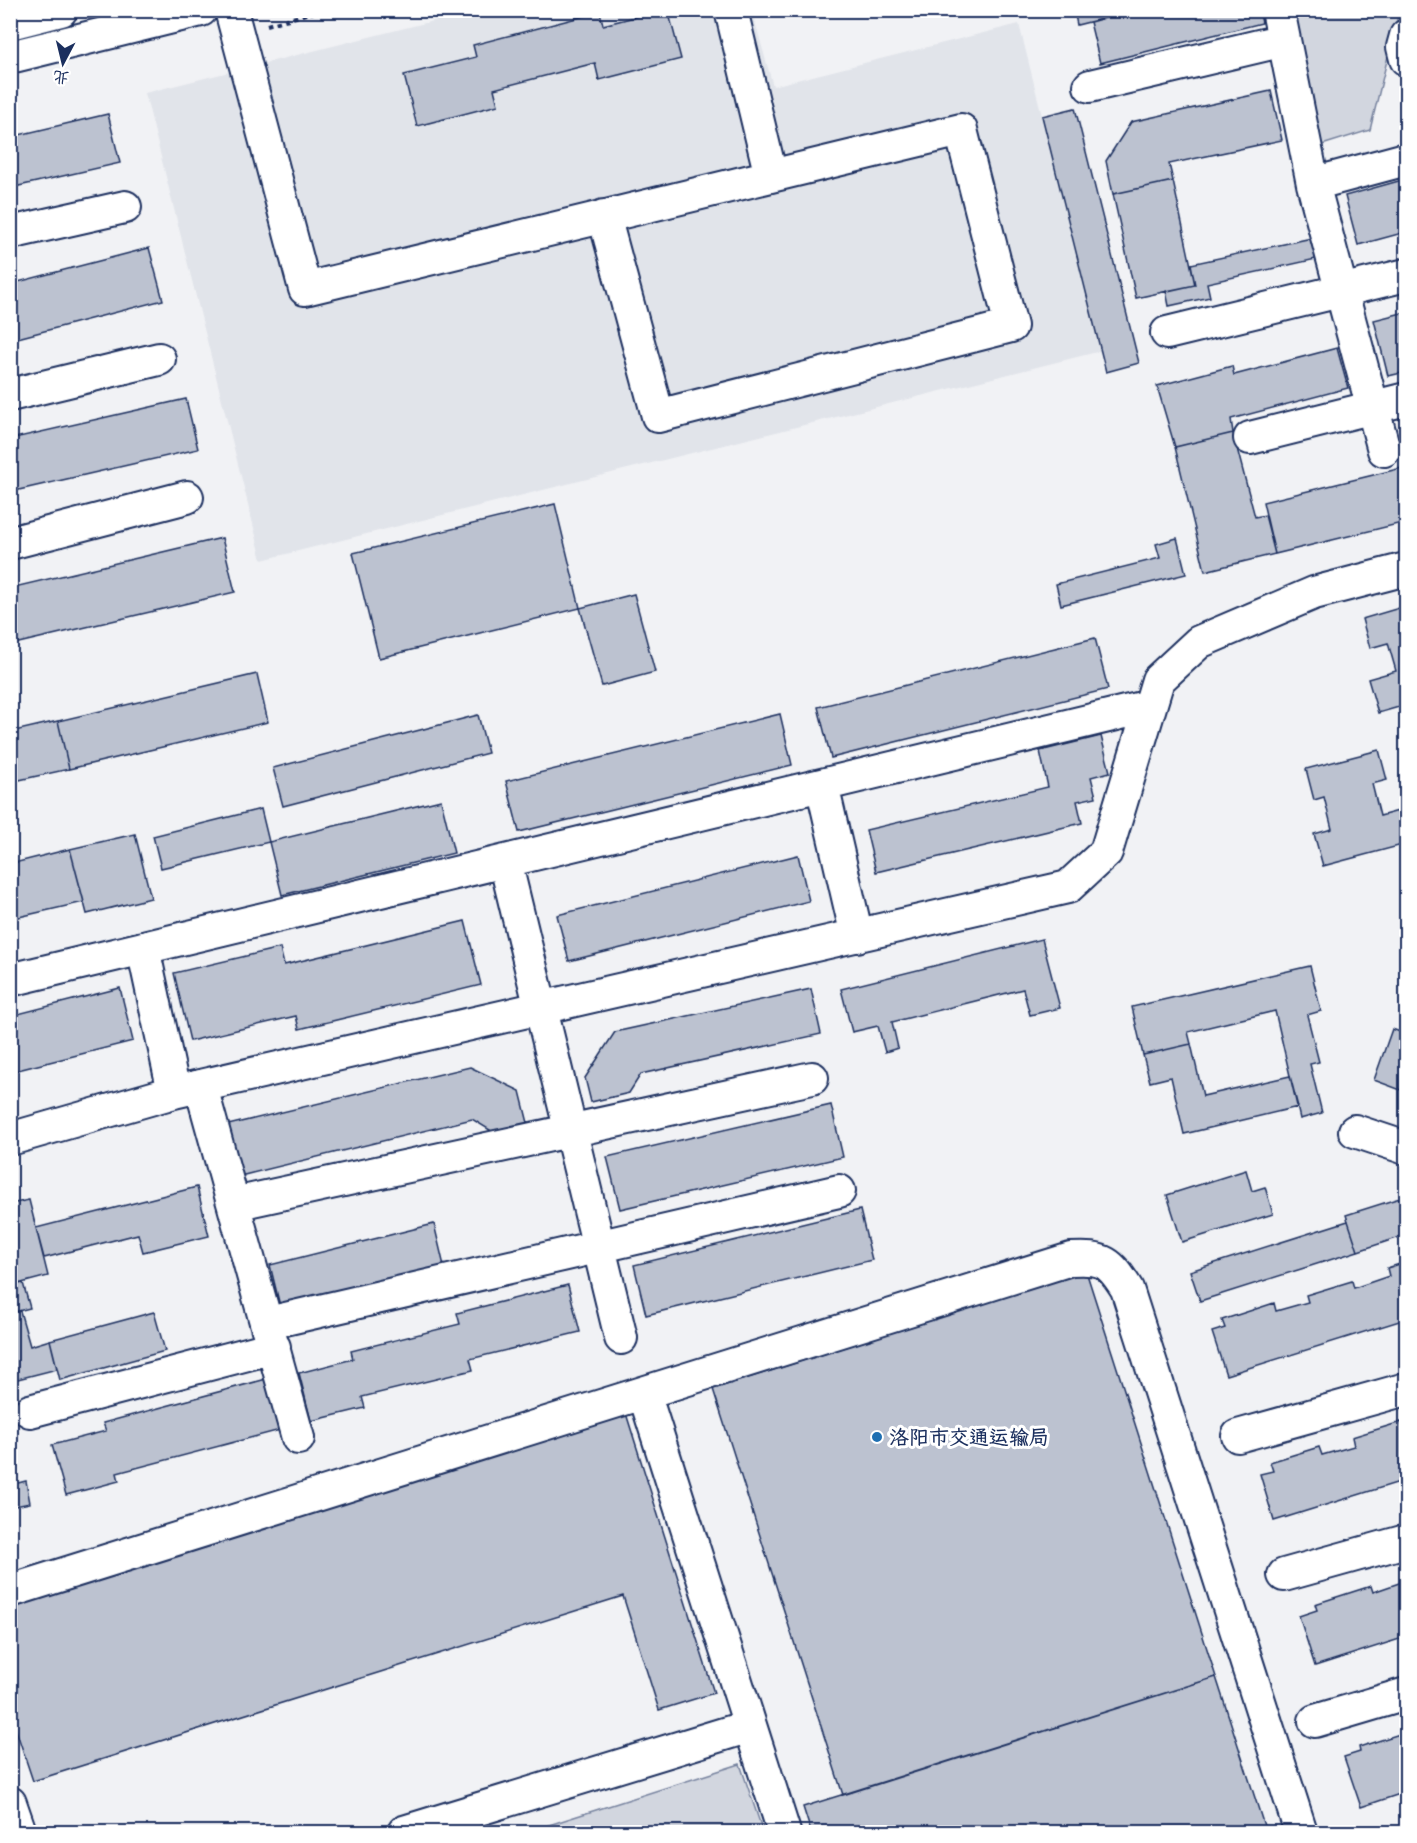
<svg xmlns="http://www.w3.org/2000/svg" width="1417" height="1843" font-family="'Comic Neue','LXGW WenKai TC',sans-serif">
<style>
.built{fill:#e1e4ea}
.green{fill:#d2d6df;stroke:#76829e;stroke-width:1.5}
.building{fill:#bcc2d0;stroke:#1b2f5e;stroke-width:1.5}
.lines{fill:none;stroke-linecap:round;stroke-linejoin:round}
.minor-casing{stroke:#1b2f5e;stroke-width:36}
.path{stroke:#1b2f5e;stroke-width:4;stroke-dasharray:4.5 4.5;stroke-linecap:butt}
.minor{stroke:#fff;stroke-width:32}
.poi-dot{fill:#1f6fb2;stroke:#fff;stroke-width:2}
.labels{text-anchor:middle;dominant-baseline:central;stroke-width:6;stroke-linejoin:round;paint-order:stroke}
.poi-label{font-size:20px;font-weight:bold;fill:#1b2f5e;stroke:#fff;text-anchor:start}
</style>
<rect width="100%" height="100%" fill="#f1f2f5"/>
<filter id="ink" filterUnits="userSpaceOnUse"><feTurbulence type="fractalNoise" baseFrequency=".0167" numOctaves="2"/><feDisplacementMap in="SourceGraphic" scale="12" xChannelSelector="R" yChannelSelector="G"/><feConvolveMatrix kernelMatrix="1 2 1 2 8 2 1 2 1" color-interpolation-filters="sRGB"/></filter>
<g filter="url(#ink)">
<!-- built -->
<path class="built" d="M 473,11 L 752,11 L 773,86 L 1019,24 L 1101,351 L 262,560 L 145,93 Z"/>
<!-- green -->
<path class="green" d="M 1293,11 L 1399,11 L 1370,130 L 1322,145 Z
M 740,1764 L 761,1826 L 740,1832 L 527,1832 Z"/>
<!-- building -->
<path class="building" d="M 662,10 L 668,10 L 681,59 L 599,80 L 595,63 L 494,89 L 498,105 L 417,126 L 404,75 L 476,57 L 473,45 L 600,12 L 603,25 Z
M 1074,10 L 1128,10 L 1129,12 L 1077,25 Z
M 1135,10 L 1259,10 L 1262,23 L 1100,63 L 1090,22 Z
M 1271,91 L 1282,140 L 1169,164 L 1173,181 L 1113,194 L 1106,161 L 1131,122 Z
M 1075,108 L 1139,363 L 1106,372 L 1042,116 Z
M 108,114 L 120,163 L 10,188 L 10,137 Z
M 1406,179 L 1406,232 L 1358,245 L 1345,196 Z
M 1173,181 L 1195,285 L 1136,298 L 1113,194 Z
M 1312,238 L 1316,259 L 1207,283 L 1210,297 L 1169,306 L 1166,291 L 1195,285 L 1191,264 Z
M 149,248 L 163,300 L 10,340 L 10,284 Z
M 1406,312 L 1406,372 L 1388,376 L 1374,320 Z
M 1337,348 L 1348,388 L 1231,419 L 1233,433 L 1175,447 L 1157,386 L 1232,366 L 1234,375 Z
M 186,399 L 198,449 L 10,492 L 10,439 Z
M 1233,433 L 1255,517 L 1265,515 L 1275,554 L 1205,571 L 1175,447 Z
M 1406,467 L 1406,522 L 1275,554 L 1263,502 Z
M 555,504 L 580,608 L 379,658 L 353,553 Z
M 222,538 L 235,592 L 10,645 L 10,588 Z
M 1177,538 L 1186,574 L 1061,605 L 1056,584 L 1160,558 L 1156,544 Z
M 634,594 L 655,672 L 602,686 L 580,608 Z
M 1406,606 L 1406,705 L 1378,713 L 1368,679 L 1396,671 L 1388,643 L 1370,648 L 1362,619 Z
M 1095,638 L 1108,689 L 831,758 L 818,707 Z
M 257,674 L 268,722 L 69,769 L 58,721 Z
M 780,714 L 792,765 L 519,832 L 506,781 Z
M 478,715 L 488,753 L 283,806 L 273,768 Z
M 58,721 L 69,769 L 10,782 L 10,732 Z
M 1101,736 L 1110,772 L 1091,777 L 1096,797 L 1077,801 L 1082,823 L 876,872 L 866,830 L 1048,787 L 1040,751 Z
M 1379,750 L 1387,780 L 1372,784 L 1380,816 L 1402,810 L 1406,827 L 1406,844 L 1323,866 L 1314,834 L 1332,829 L 1324,797 L 1314,800 L 1306,769 Z
M 441,800 L 454,853 L 282,895 L 269,842 Z
M 261,809 L 269,842 L 161,868 L 153,836 Z
M 135,834 L 151,898 L 87,914 L 70,849 Z
M 70,849 L 84,902 L 10,919 L 10,864 Z
M 798,855 L 809,901 L 569,961 L 557,915 Z
M 465,921 L 481,985 L 299,1029 L 296,1016 L 190,1041 L 174,973 L 280,948 L 284,965 Z
M 1042,939 L 1060,1008 L 1030,1015 L 1023,989 L 892,1022 L 898,1048 L 885,1052 L 878,1026 L 852,1032 L 841,989 Z
M 1310,966 L 1321,1011 L 1307,1015 L 1319,1062 L 1310,1064 L 1322,1113 L 1300,1119 L 1275,1011 L 1188,1032 L 1191,1044 L 1143,1055 L 1132,1007 Z
M 120,988 L 133,1041 L 10,1072 L 10,1016 Z
M 811,989 L 821,1034 L 641,1074 L 629,1093 L 591,1102 L 585,1078 L 615,1032 Z
M 1392,1029 L 1406,1034 L 1406,1092 L 1374,1080 Z
M 1191,1044 L 1203,1096 L 1290,1076 L 1298,1107 L 1184,1134 L 1171,1077 L 1150,1082 L 1143,1055 Z
M 470,1067 L 520,1091 L 529,1127 L 498,1135 L 472,1119 L 240,1176 L 228,1125 Z
M 831,1105 L 843,1157 L 620,1209 L 607,1157 Z
M 1246,1170 L 1252,1191 L 1265,1187 L 1273,1214 L 1182,1242 L 1167,1195 Z
M 197,1187 L 209,1236 L 143,1252 L 138,1234 L 44,1258 L 36,1228 Z
M 1406,1196 L 1406,1235 L 1358,1251 L 1346,1215 Z
M 29,1200 L 48,1276 L 10,1286 L 10,1204 Z
M 860,1210 L 872,1260 L 646,1315 L 634,1265 Z
M 1348,1221 L 1358,1251 L 1200,1301 L 1190,1271 Z
M 434,1224 L 444,1266 L 280,1306 L 270,1265 Z
M 1406,1262 L 1406,1319 L 1226,1375 L 1212,1332 L 1225,1328 L 1222,1320 L 1274,1303 L 1276,1311 L 1308,1302 L 1306,1295 L 1352,1281 L 1354,1288 L 1389,1276 L 1387,1268 Z
M 1086,1271 L 1216,1677 L 843,1795 L 713,1389 Z
M 23,1283 L 30,1308 L 10,1313 L 10,1286 Z
M 568,1285 L 580,1332 L 470,1359 L 473,1370 L 362,1397 L 365,1408 L 311,1421 L 299,1373 L 353,1359 L 351,1351 L 460,1324 L 457,1313 Z
M 20,1311 L 30,1346 L 50,1340 L 57,1369 L 10,1381 L 10,1313 Z
M 154,1312 L 165,1351 L 60,1380 L 50,1340 Z
M 270,1378 L 284,1429 L 117,1473 L 119,1481 L 66,1495 L 52,1445 L 106,1431 L 103,1423 Z
M 624,1407 L 714,1693 L 659,1710 L 623,1596 L 33,1781 L 10,1712 L 10,1599 Z
M 1401,1422 L 1404,1430 L 1406,1430 L 1406,1480 L 1274,1521 L 1260,1474 L 1273,1471 L 1270,1462 L 1319,1447 L 1322,1455 L 1354,1446 L 1352,1437 Z
M 26,1481 L 30,1503 L 10,1507 L 10,1485 Z
M 1406,1575 L 1406,1637 L 1315,1666 L 1299,1616 L 1317,1610 L 1315,1604 L 1371,1586 L 1373,1592 L 1405,1581 L 1403,1576 Z
M 1216,1677 L 1266,1832 L 811,1832 L 803,1807 Z
M 1406,1732 L 1406,1792 L 1361,1807 L 1344,1757 L 1360,1752 L 1359,1747 Z"/>
<g class="lines">
<defs>
<path id="minor" d="M 231,10 L 305,289 L 771,176 L 731,10
M 1278,10 L 1313,184 L 1384,450
M 10,23 L 61,10
M 1406,36 L 1403,47 L 1406,59
M 10,57 L 201,10
M 1090,86 L 1284,40
M 1313,184 L 1406,159
M 604,216 L 658,416 L 1011,326 L 961,130 L 771,176
M 10,233 L 125,207
M 1167,333 L 1406,275
M 10,395 L 159,359
M 1250,438 L 1406,399
M 10,543 L 187,497
M 822,785 L 857,936
M 505,861 L 621,1338
M 143,948 L 174,1092
M 10,980 L 1150,706
M 201,1087 L 298,1438
M 1355,1131 L 1406,1148
M 10,1139 L 174,1092 L 1068,887 L 1106,852 L 1158,680 L 1199,642 L 1314,593 L 1406,569
M 234,1204 L 812,1078
M 268,1323 L 839,1191
M 644,1393 L 784,1832
M 30,1411 L 274,1347
M 1238,1436 L 1406,1389
M 1284,1575 L 1406,1541
M 10,1591 L 1071,1259 C 1104,1257 1110,1262 1127,1289 L 1301,1832
M 1315,1721 L 1406,1694
M 10,1803 L 20,1832
M 404,1832 L 750,1726"/>
</defs>
<!-- minor casing -->
<use href="#minor" class="minor-casing"/>
<!-- path -->
<path class="path" d="M 267,25 L 321,10"/>
<!-- minor -->
<use href="#minor" class="minor"/>
</g>
</g>
<!-- markers -->
<circle class="poi-dot" cx="877" cy="1437" r="6"/>
<g class="labels">
<!-- poi labels -->
<g class="poi-label">
<text x="889" y="1437">洛阳市交通运输局</text>
</g>
</g>
<!-- margin -->
<rect width="1417" height="1843" fill="none" stroke="#fff" stroke-width="36"/>
<rect x="18" y="18" width="1381" height="1807" fill="none" stroke="#1b2f5e" stroke-width="2" filter="url(#ink)"/>
<!-- north arrow -->
<g transform="translate(63 63) rotate(187)" stroke="#ffffff" stroke-width="4.5" paint-order="stroke">
<path d="M0-4.5L10 22L0 15L-10 22Z" fill="#1b2f5e"/>
<text y="-9" font-size="16" font-weight="bold" text-anchor="middle" fill="#1b2f5e">北</text>
</g>
</svg>
